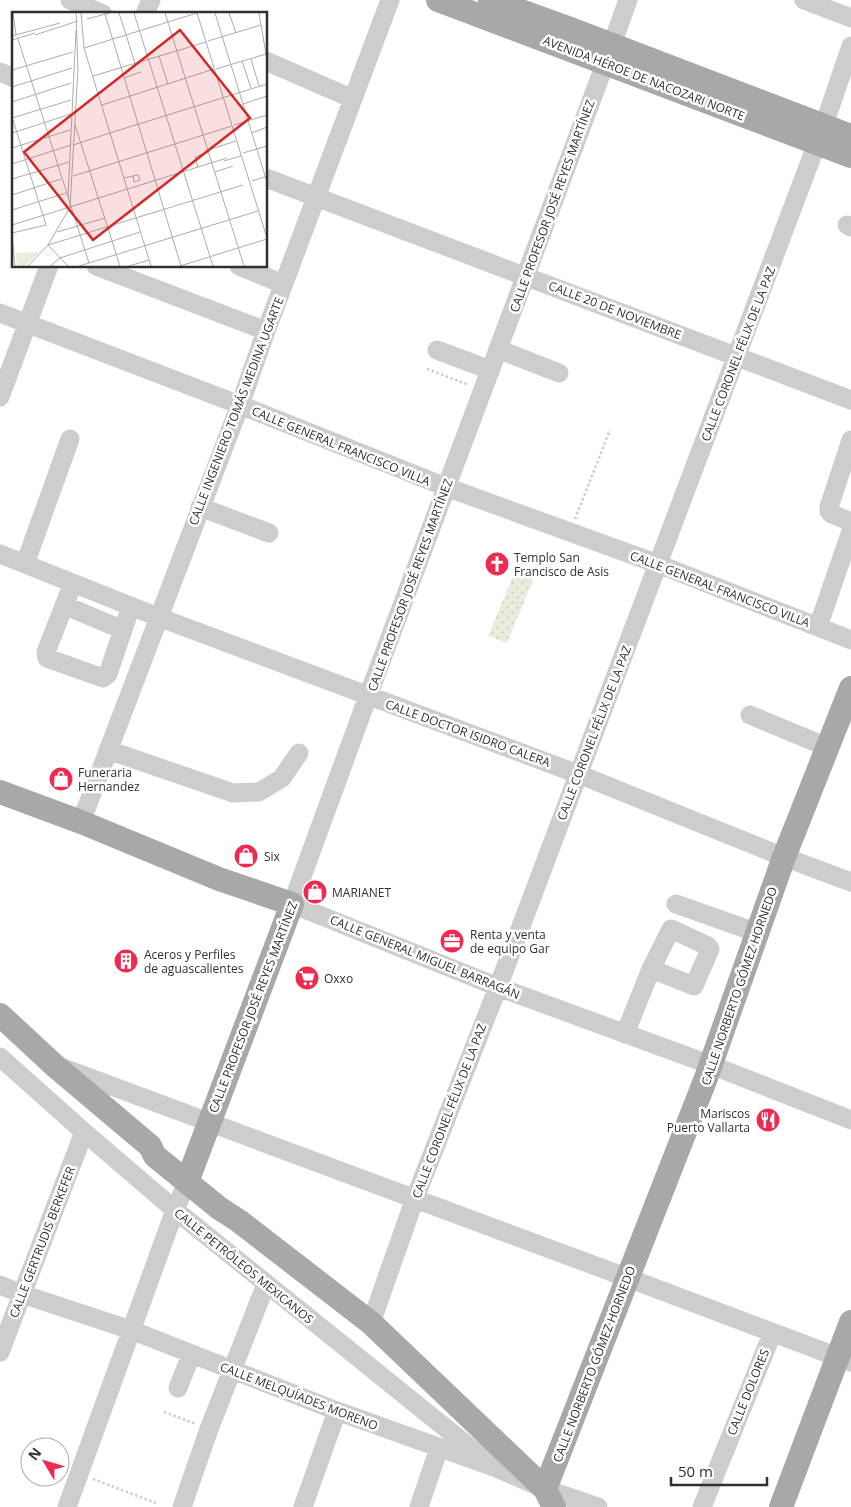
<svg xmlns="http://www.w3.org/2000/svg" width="851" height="1507" font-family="'Open Sans',sans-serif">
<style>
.garden{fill:url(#garden-dots)}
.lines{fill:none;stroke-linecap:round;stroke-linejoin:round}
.path{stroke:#cdcdcd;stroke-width:2.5;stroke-dasharray:2.5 2.5;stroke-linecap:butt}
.minor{stroke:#cdcdcd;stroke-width:19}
.major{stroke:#a8a8a8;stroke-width:24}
.labels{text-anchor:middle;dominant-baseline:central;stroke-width:5;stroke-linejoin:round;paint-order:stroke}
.street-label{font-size:12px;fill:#303030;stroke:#fff}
.poi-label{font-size:12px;fill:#303030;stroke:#fff;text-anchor:start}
.inset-road{fill:none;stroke:#acacac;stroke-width:1}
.view{fill:#d62828;fill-opacity:0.15;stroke:#d62828;stroke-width:2.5}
.inset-edge{fill:none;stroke:#303030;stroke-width:2.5}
</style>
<defs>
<pattern id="garden-dots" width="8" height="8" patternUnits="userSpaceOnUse" patternTransform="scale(1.25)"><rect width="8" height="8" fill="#e8eddd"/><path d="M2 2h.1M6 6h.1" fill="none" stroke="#c7ccbe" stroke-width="1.8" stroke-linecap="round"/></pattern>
</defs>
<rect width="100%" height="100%" fill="#fff"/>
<!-- garden -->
<path class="garden" d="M 518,564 L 529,568 L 526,575 L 534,578 L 507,643 L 488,636 Z"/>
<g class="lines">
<!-- path -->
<path class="path" d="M 427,369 L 469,385
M 575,519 L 610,430
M 164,1412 L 196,1424
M 93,1479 L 156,1503"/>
<!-- minor -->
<path class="minor" d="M 70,0 L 103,14
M 628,0 L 605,64 L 368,696 L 292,904 L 498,987 L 711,1065 L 851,1120
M 804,0 L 851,18
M 145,14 L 151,0
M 266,61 L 353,99
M 0,72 L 14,78
M 824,125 L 851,46
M 266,178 L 851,400
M 847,225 L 851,227
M 96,266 L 266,331
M 239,266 L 283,284
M 0,313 L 240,405 L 446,487 L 658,564 L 851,640
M 498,349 L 559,373
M 437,350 L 490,370
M 0,397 L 49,266
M 851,440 L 829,507 L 829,511 L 832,514 L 851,522
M 200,507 L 269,533
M 0,554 L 158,617 L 578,774 L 784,857 L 851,882
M 25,564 L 70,439
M 73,583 L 46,652 L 47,658 L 103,678 L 108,674 L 131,606
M 64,605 L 123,630
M 818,627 L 851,531
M 750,715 L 827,747
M 108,750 L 233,793 L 259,792 L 282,778 L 299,753
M 81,822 L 240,405 L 266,331 L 390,0
M 676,904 L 758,933
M 625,1034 L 651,969 L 671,929 L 708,946 L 710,949 L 694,986 L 651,969
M 0,1057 L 84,1132 L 175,1210 L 494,1467
M 63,1068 L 628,1278 L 851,1362
M 0,1285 L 22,1294 L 131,1330 L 337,1411 L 494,1467 L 545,1489 L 598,1507
M 371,1323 L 415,1198 L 498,987 L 817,143
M 0,1352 L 84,1132
M 178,1388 L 191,1355
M 67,1507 L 175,1210 L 187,1182
M 182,1507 L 209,1429 L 266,1284
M 303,1507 L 337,1411
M 419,1507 L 439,1448
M 702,1507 L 772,1334"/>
<!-- major -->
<path class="major" d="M 438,0 L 851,156
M 490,0 L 568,28 L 851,136
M 0,792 L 81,822 L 219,879 L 292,904 L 187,1182
M 0,1015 L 54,1065 L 150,1146 L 155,1156 L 219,1208 L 239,1221 L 371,1323 L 545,1489 L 554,1507
M 545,1489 L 706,1078 L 784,857 L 851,688
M 781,1507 L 851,1322"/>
</g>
<!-- icons -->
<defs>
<symbol id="church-disc" viewBox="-11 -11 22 22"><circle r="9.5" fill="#ee2a50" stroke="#fff"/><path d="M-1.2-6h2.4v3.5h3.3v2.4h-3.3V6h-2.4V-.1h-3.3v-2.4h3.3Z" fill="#fff"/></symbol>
<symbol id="shop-disc" viewBox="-11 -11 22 22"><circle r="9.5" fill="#ee2a50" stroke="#fff"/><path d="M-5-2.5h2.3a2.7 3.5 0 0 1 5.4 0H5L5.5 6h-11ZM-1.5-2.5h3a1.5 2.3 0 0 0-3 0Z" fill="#fff"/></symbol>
<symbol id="office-disc" viewBox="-11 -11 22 22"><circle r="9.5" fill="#ee2a50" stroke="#fff"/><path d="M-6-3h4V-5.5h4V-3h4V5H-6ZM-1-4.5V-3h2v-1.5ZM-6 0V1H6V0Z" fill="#fff"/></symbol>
<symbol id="building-disc" viewBox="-11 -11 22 22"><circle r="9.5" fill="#ee2a50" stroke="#fff"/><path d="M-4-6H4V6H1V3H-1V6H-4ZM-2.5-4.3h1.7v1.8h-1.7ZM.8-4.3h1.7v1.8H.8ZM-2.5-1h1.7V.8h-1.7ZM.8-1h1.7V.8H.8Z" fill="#fff"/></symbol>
<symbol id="supermarket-disc" viewBox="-11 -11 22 22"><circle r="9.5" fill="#ee2a50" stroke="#fff"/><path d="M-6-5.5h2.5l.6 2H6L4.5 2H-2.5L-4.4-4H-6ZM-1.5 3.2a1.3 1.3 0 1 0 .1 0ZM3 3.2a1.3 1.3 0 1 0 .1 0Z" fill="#fff"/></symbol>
<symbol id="restaurant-disc" viewBox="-11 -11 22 22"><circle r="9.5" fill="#ee2a50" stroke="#fff"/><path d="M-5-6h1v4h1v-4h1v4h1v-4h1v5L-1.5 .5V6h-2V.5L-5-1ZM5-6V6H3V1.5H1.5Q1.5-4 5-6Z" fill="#fff"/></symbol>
</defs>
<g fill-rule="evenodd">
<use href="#church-disc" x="483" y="550" width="28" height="28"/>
<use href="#shop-disc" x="47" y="765" width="28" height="28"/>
<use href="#shop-disc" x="232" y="842" width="28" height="28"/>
<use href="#shop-disc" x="301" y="878" width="28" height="28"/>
<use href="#office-disc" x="438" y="927" width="28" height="28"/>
<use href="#building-disc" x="112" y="947" width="28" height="28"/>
<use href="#supermarket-disc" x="293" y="964" width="28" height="28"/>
<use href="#restaurant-disc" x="754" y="1106" width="28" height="28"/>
</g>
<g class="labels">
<!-- street labels -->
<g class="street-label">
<text transform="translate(644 78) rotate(21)">AVENIDA HÉROE DE NACOZARI NORTE</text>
<text transform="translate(552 206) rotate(-70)">CALLE PROFESOR JOSÉ REYES MARTÍNEZ</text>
<text transform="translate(615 310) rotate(21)">CALLE 20 DE NOVIEMBRE</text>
<text transform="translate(738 354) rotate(-69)">CALLE CORONEL FÉLIX DE LA PAZ</text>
<text transform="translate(236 411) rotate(-69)">CALLE INGENIERO TOMÁS MEDINA UGARTE</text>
<text transform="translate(341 446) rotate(22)">CALLE GENERAL FRANCISCO VILLA</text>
<text transform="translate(410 585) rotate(-70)">CALLE PROFESOR JOSÉ REYES MARTÍNEZ</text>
<text transform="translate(720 589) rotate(21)">CALLE GENERAL FRANCISCO VILLA</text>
<text transform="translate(468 733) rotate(20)">CALLE DOCTOR ISIDRO CALERA</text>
<text transform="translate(594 733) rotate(-69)">CALLE CORONEL FÉLIX DE LA PAZ</text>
<text transform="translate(425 957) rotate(22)">CALLE GENERAL MIGUEL BARRAGÁN</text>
<text transform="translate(739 986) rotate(-71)">CALLE NORBERTO GÓMEZ HORNEDO</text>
<text transform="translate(253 1007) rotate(-69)">CALLE PROFESOR JOSÉ REYES MARTÍNEZ</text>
<text transform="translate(449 1111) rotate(-69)">CALLE CORONEL FÉLIX DE LA PAZ</text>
<text transform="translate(42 1242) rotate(-69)">CALLE GERTRUDIS BERKEFER</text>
<text transform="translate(244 1266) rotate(39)">CALLE PETRÓLEOS MEXICANOS</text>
<text transform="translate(594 1364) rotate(-69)">CALLE NORBERTO GÓMEZ HORNEDO</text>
<text transform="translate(748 1392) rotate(-68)">CALLE DOLORES</text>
<text transform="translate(299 1396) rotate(21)">CALLE MELQUÍADES MORENO</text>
</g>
<!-- poi labels -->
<g class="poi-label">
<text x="514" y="557">Templo San<tspan x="514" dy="14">Francisco de Asis</tspan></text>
<text x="78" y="772">Funeraria<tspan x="78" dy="14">Hernandez</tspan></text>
<text x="264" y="856">Six</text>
<text x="332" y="892">MARIANET</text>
<text x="470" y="934">Renta y venta<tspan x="470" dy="14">de equipo Gar</tspan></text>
<text x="144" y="954">Aceros y Perfiles<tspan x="144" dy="14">de aguascalientes</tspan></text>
<text x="324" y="978">Oxxo</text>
<text x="750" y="1113" text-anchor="end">Mariscos<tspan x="750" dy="14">Puerto Vallarta</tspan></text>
</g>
</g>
<!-- overview -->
<g transform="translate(12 12)">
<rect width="255" height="255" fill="#fff"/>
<path d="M 28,240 L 13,254 L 5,254 L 4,241 Z" fill="#e8eddd"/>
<path class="inset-road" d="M 1,1 L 4,23M 107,1 L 123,51M 122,1 L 201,254M 153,1 L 232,254M 185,1 L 255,226M 203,1 L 255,170M 217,1 L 224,21M 247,1 L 255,48M 93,2 L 169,254M 75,7 L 97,1M 23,23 L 66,9M 0,24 L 48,11M 6,27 L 77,251M 0,28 L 23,21M 196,29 L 249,13M 72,36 L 185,1M 147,44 L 156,72M 239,47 L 247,74M 230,49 L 239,76M 204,57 L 254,42M 0,58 L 61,40M 81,64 L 194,30M 112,66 L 129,60M 0,75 L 60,56M 0,90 L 59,71M 231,92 L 255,84M 90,93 L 202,57M 0,105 L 34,213 L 0,221M 0,106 L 59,88M 63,113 L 108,254M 222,113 L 255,103M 0,121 L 59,102M 240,121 L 255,115M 61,133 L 98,121 L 72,36 L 69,1M 0,136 L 58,118M 196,138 L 224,129M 231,141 L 255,134M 212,149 L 229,144M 0,152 L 59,133M 186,155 L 183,145 L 196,140M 203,160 L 221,154M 61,164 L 220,114M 112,166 L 121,164 L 126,163 L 128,168 L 122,170 L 121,164M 0,167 L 57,150M 240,169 L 255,164M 0,183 L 49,167M 56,185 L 64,18M 58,195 L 215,146M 0,198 L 54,181M 0,213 L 58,195M 45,220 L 93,206M 0,224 L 3,254M 36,233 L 56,254M 36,233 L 231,173M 16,254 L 36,233 L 58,195 L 66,57 L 64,1M 38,254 L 48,246 L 128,220M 67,254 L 246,199M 117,254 L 137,248M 139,254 L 98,121 L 255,72M 168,254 L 255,227"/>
<path class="view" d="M 168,18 L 238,106 L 81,228 L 12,140 Z"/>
<rect width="255" height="255" class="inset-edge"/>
</g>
<!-- north arrow -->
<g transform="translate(45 1462) rotate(308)"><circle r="24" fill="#ffffff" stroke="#acacac"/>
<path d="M0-4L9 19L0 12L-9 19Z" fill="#ee2a50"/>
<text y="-8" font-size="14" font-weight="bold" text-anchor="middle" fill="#303030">N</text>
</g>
<!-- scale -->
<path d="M671 1477v8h96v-8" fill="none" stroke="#303030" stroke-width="2.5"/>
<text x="678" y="1477" font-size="15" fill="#303030" stroke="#ffffff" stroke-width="4" paint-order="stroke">50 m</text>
</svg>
